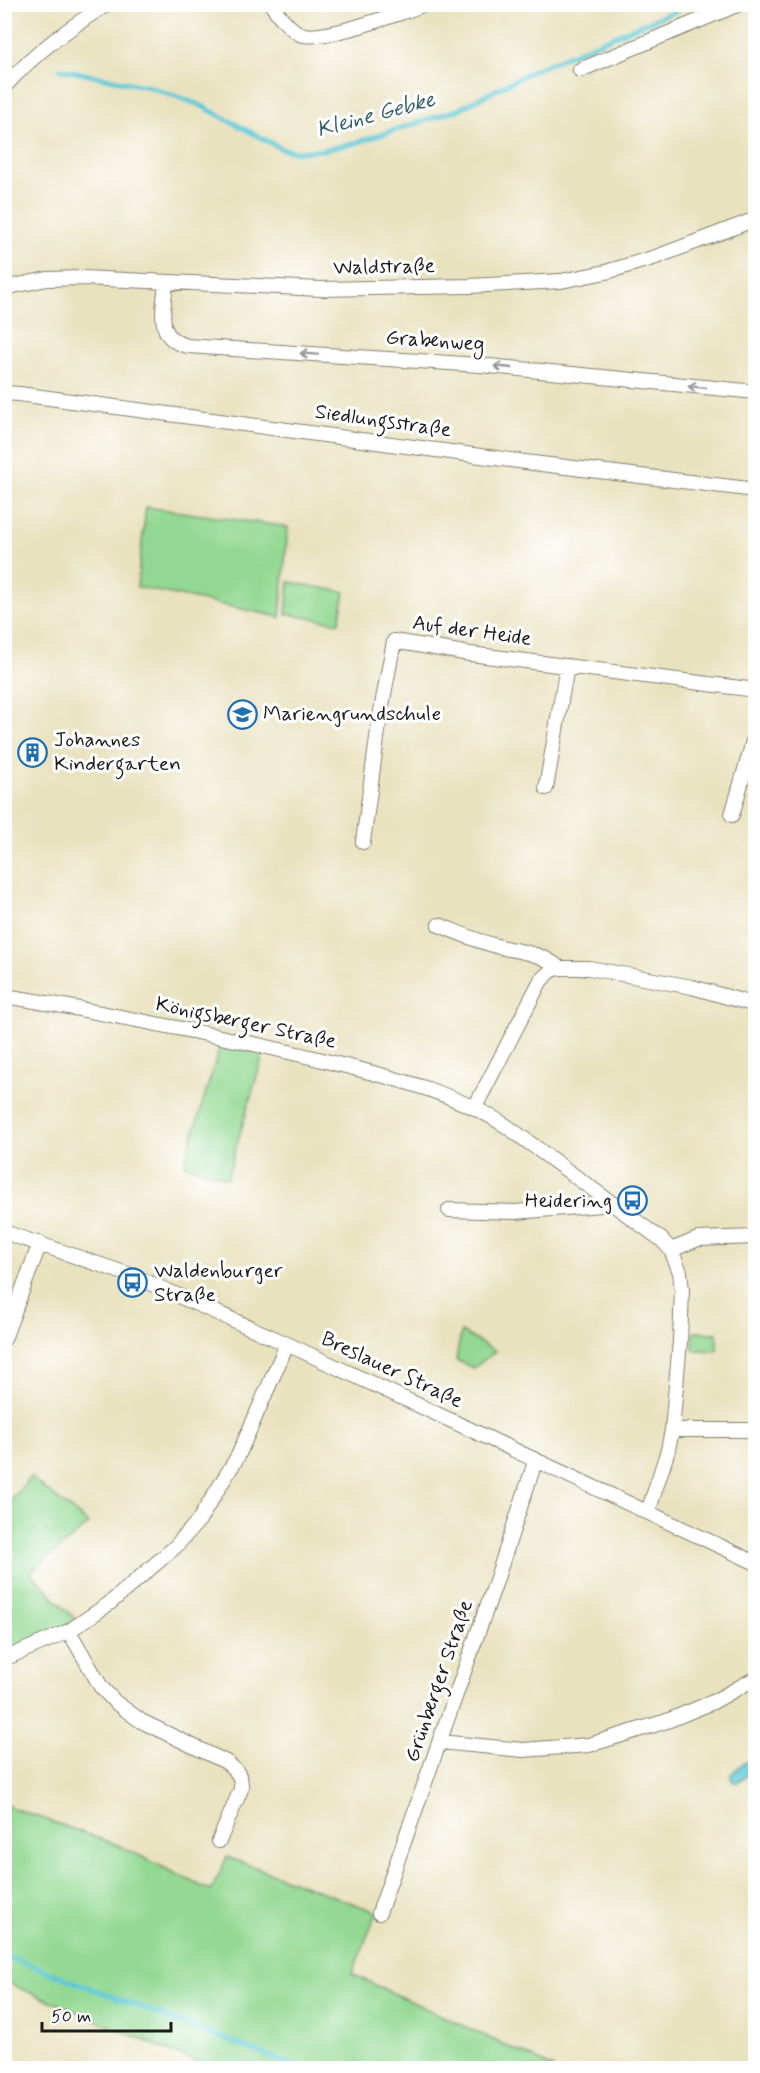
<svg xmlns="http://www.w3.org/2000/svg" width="760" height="2073" font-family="Mynerve,sans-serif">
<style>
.green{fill:#92d892;stroke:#577a57;stroke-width:1.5}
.water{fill:#5ec9d7;stroke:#3d727a;stroke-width:1.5}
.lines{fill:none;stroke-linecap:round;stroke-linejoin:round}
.stream{stroke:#5ec9d7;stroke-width:5}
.minor-casing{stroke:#827f6e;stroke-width:16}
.minor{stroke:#fff;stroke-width:14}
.oneway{stroke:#999}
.labels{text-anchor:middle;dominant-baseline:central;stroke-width:6;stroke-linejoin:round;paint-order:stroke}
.street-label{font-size:21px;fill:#1c1c1c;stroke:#fff}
.poi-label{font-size:21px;fill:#1c1c1c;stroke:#fff;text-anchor:start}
.water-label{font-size:22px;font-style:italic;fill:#366167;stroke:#fff}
</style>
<rect width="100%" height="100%" fill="#fff"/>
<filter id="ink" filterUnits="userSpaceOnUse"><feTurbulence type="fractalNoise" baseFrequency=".0167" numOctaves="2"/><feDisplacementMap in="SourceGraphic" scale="12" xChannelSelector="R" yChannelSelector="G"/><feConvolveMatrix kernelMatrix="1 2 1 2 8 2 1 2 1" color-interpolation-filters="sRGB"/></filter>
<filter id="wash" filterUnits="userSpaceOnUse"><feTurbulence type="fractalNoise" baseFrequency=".008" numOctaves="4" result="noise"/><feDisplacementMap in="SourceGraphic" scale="24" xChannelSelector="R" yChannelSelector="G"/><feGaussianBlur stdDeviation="1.35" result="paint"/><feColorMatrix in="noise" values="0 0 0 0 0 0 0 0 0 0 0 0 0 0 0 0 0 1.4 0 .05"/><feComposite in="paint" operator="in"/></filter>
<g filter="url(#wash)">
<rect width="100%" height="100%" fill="#e9e2bf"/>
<!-- green -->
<path class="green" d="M 146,507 L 288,527 L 280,617 L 137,587 Z
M 289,582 L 345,592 L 339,623 L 286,614 Z
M 221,1043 L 264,1052 L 227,1178 L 184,1164 Z
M 461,1332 L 496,1351 L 473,1368 L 456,1360 Z
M 694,1332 L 717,1333 L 717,1351 L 693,1350 Z
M 30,1477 L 89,1524 L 30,1572 L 75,1619 L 59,1630 L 5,1653 L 5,1508 Z
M 5,1805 L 120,1846 L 211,1891 L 227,1857 L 377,1912 L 352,1974 L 554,2068 L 210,2068 L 5,1982 Z"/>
<!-- water -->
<path class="water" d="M 754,1761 L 755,1772 L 746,1776 L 738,1783 L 732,1781 L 731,1775 C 737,1767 743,1761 754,1761 Z"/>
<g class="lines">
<!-- stream -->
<path class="stream" d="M 60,69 L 150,87 L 200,105 L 282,149 L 298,152 L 323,150 L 355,143 L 457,110 L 532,71 L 640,25 L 693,4
M 4,1955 L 297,2067"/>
</g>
</g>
<g filter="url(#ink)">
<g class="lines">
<defs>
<path id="minor" d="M 271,4 C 279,15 288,28 300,34 C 322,43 401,12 426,4
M 580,70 L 739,4
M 4,87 C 37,51 66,30 107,4
M 166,282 C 164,309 154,339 188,346 L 479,365 L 756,392
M 4,288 L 47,279 L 82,278 L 321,289 L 469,286 L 561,281 L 606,272 L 656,257 L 756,219
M 4,393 L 19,394 L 533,463 L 756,490
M 546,788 L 567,666
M 732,815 L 756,731
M 363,842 L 380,716 L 394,641 L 470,654 L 756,690
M 439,925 C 457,932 474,940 493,945 C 516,952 540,951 559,968
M 4,996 C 45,1002 85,1010 126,1018 C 193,1031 260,1044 326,1061 C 388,1077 450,1090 505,1125 L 662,1240 L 671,1250 L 680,1272 L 682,1291 L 680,1341 L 672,1430 L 668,1450 L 648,1512
M 475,1107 L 541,980 L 552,970 L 559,968 L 589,968 L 692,987 L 756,1005
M 449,1210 L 515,1212 L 614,1204
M 4,1232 L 136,1277 L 287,1344 L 756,1563
M 671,1250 L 698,1239 L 756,1237
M 4,1339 L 40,1243
M 672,1430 L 756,1430
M 69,1631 L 101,1687 L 115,1702 L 141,1721 L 226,1762 C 236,1770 242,1775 241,1789 L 219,1841
M 4,1659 L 69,1631 L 110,1603 L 175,1547 L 199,1520 L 238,1456 L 287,1344
M 440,1742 L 523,1750 L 589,1745 L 667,1721 L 713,1702 L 756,1678
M 379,1913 L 495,1584 L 535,1462"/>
</defs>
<!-- minor casing -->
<use href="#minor" class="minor-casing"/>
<!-- minor -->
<use href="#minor" class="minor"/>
</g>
<!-- one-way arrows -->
<defs><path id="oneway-shaft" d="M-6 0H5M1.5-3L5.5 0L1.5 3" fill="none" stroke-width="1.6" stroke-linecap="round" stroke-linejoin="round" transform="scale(1.5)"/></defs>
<g class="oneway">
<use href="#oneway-shaft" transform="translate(309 354) rotate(-176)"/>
<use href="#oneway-shaft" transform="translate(503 367) rotate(-174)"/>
<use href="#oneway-shaft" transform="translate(697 387) rotate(-175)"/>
</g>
</g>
<!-- icons -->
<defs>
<symbol id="school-ring" viewBox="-11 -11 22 22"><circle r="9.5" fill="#fff" stroke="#1f6fb2" stroke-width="1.5"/><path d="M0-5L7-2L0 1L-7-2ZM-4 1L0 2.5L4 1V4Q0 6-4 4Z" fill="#1f6fb2"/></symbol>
<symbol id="building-ring" viewBox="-11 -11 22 22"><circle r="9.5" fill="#fff" stroke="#1f6fb2" stroke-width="1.5"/><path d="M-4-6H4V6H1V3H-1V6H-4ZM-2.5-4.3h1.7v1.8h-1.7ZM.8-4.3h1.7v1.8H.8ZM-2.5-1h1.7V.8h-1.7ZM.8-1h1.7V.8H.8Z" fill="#1f6fb2"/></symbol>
<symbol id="bus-ring" viewBox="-11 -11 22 22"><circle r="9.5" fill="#fff" stroke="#1f6fb2" stroke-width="1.5"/><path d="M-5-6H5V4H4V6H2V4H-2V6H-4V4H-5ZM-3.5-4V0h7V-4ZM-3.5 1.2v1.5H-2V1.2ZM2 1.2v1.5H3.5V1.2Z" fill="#1f6fb2"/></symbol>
</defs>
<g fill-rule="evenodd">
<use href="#school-ring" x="226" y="698" width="33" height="33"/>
<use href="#building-ring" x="16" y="736" width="33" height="33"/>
<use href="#bus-ring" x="616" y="1184" width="33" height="33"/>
<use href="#bus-ring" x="116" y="1266" width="33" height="33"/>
</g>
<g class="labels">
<!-- street labels -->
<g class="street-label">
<text transform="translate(384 267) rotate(-1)">Waldstraße</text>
<text transform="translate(435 341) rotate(4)">Grabenweg</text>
<text transform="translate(383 421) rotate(8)">Siedlungsstraße</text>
<text transform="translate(472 631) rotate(8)">Auf der Heide</text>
<text transform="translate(246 1023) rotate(12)">Königsberger Straße</text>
<text transform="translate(392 1370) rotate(25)">Breslauer Straße</text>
<text transform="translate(439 1681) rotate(-71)">Grünberger Straße</text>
</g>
<!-- poi labels -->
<g class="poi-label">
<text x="263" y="714">Mariengrundschule</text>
<text x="54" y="740">Johannes<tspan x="54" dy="24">Kindergarten</tspan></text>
<text x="612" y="1201" text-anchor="end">Heidering</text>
<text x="154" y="1271">Waldenburger<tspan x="154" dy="24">Straße</tspan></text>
</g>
<!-- water labels -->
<g class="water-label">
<text transform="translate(376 115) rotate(-15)">Kleine Gebke</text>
</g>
</g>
<!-- margin -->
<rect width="760" height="2073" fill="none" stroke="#fff" stroke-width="24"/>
<!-- scale -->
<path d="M42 2022v9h129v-9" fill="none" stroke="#1c1c1c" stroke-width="3"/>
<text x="51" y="2022" font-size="18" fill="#1c1c1c" stroke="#ffffff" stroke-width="4.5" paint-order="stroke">50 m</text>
</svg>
